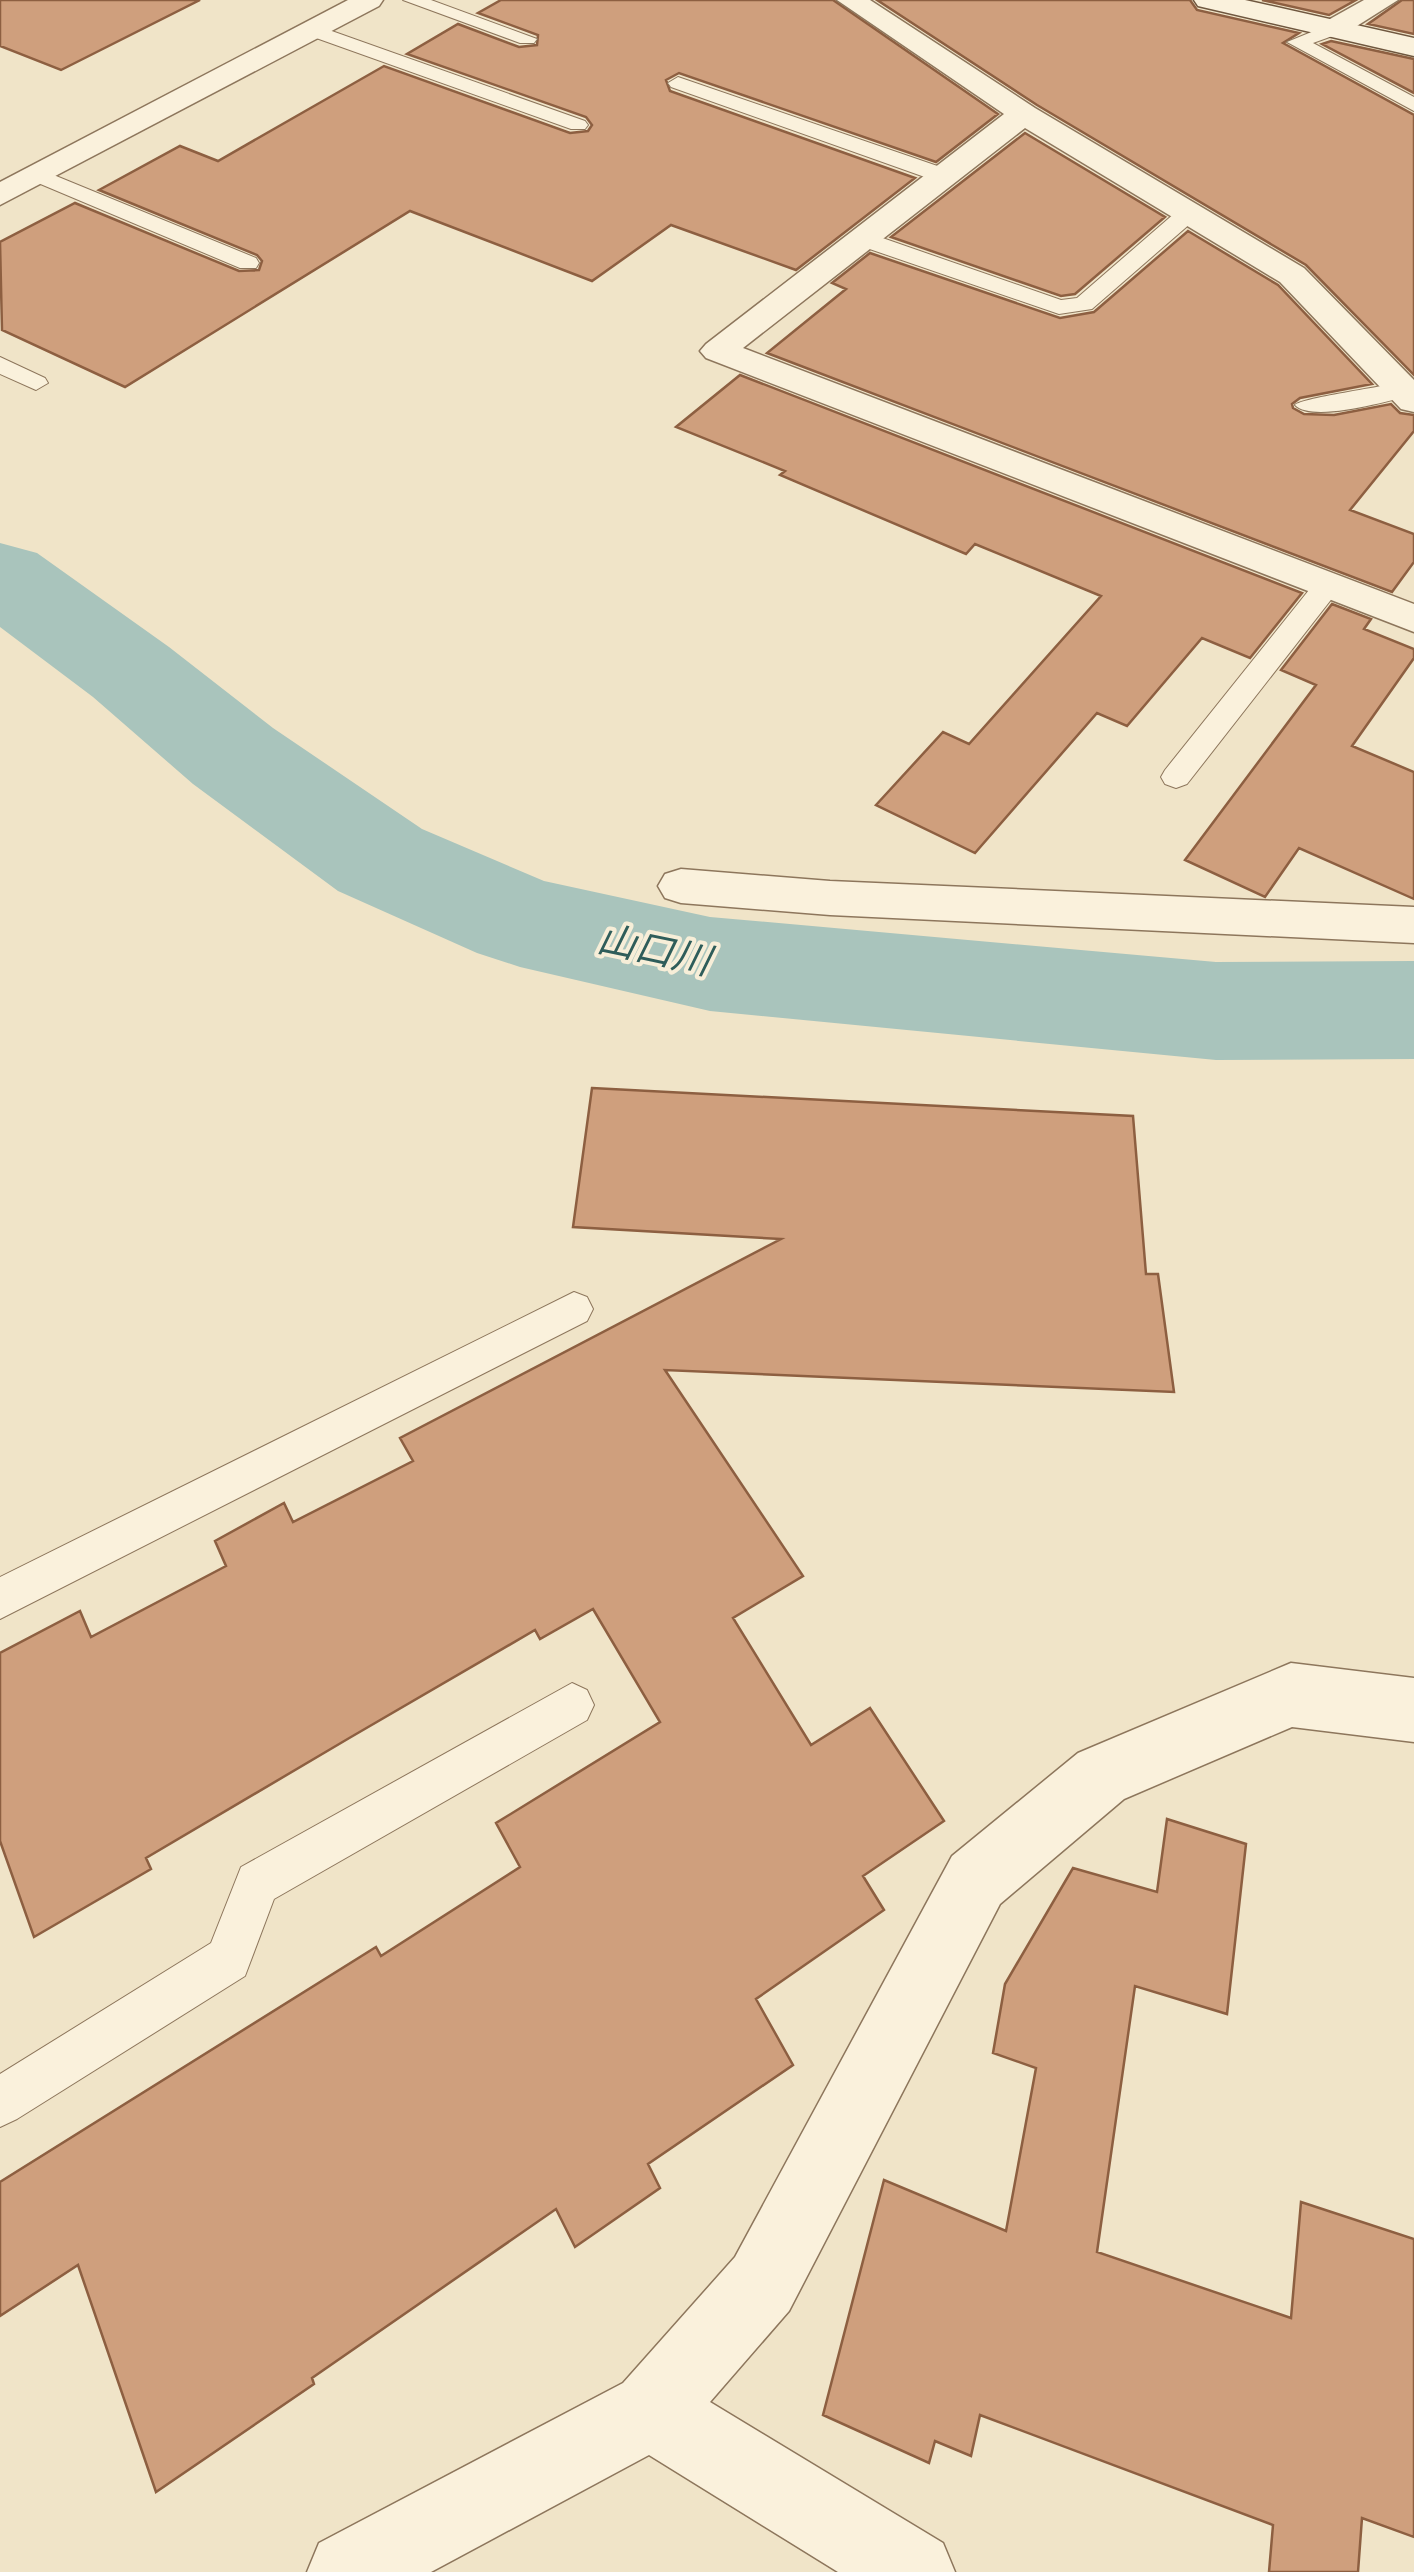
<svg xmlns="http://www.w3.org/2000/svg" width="1414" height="2572" font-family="'Zilla Slab','Noto Sans JP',serif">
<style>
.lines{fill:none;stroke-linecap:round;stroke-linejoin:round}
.river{fill:#a9c4bc;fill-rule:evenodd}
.building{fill:#cf9f7d;stroke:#8d5f41;stroke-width:2.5}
.service-casing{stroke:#8d765c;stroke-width:2}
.minor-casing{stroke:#8d765c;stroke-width:3}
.tertiary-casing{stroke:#8d765c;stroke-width:3}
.secondary-casing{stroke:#6f573f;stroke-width:3}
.service{fill:#faf1dc;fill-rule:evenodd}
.minor{fill:#faf1dc;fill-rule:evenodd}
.tertiary{fill:#faf1dc;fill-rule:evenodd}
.secondary{fill:#faf1dc;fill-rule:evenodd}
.labels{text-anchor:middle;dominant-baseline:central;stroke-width:8;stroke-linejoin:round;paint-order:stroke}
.water-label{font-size:38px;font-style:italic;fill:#2f5d5a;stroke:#f7eed8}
</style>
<rect width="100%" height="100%" fill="#f0e4c8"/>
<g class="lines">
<!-- river -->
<path class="river" d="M 0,543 L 37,553 L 169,647 L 273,728 L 422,829 L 544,881 L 710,917 L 1216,962 L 1414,961 L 1414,1059 L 1216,1060 L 710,1011 L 520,967 L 477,953 L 338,891 L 193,784 L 93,697 L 0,627 Z"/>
</g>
<!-- building -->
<path class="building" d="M 0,0 L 200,0 L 61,70 L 0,46 Z
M 501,0 L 833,0 L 998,114 L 936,162 L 679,73 L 666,80 L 670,91 L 915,178 L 796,270 L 671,225 L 592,281 L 410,211 L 125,387 L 2,330 L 0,242 L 75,203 L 239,271 L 259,270 L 262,261 L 257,255 L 99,190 L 180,146 L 218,161 L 384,66 L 570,133 L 588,131 L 592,125 L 586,117 L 407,54 L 458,24 L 519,47 L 537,45 L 538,35 L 478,13 Z
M 877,0 L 1190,0 L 1197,10 L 1299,33 L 1283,43 L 1414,115 L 1414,375 L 1306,265 L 1037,105 Z
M 1262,0 L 1356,0 L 1329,15 Z
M 1402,0 L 1414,0 L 1414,34 L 1368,24 Z
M 1331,41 L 1414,59 L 1414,93 L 1322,44 Z
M 1025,133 L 1165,217 L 1075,294 L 1061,296 L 891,237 Z
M 1188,231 L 1278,285 L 1372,384 L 1300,398 L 1292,404 L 1293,408 L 1304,414 L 1334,415 L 1391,404 L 1400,413 L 1414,415 L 1414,431 L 1350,510 L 1414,534 L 1414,562 L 1392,592 L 767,353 L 846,289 L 832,283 L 870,253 L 1060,318 L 1094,312 Z
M 740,375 L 1302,593 L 1250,658 L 1202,638 L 1127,726 L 1097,713 L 975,853 L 876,805 L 943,732 L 969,744 L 1101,596 L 975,544 L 966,554 L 780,475 L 785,471 L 676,427 Z
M 1332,604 L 1371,619 L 1364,629 L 1414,649 L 1414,658 L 1352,746 L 1414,772 L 1414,899 L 1299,848 L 1265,897 L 1185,860 L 1316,685 L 1281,670 Z
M 592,1088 L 1133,1116 L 1146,1274 L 1158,1274 L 1174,1392 L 665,1370 L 803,1576 L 733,1618 L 811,1745 L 870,1708 L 944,1821 L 863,1876 L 884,1910 L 756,1999 L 793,2065 L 648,2164 L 660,2188 L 575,2247 L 556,2209 L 312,2378 L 314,2384 L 156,2492 L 78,2265 L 0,2316 L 0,2182 L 376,1947 L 381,1956 L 520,1867 L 496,1823 L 660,1722 L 593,1609 L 540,1639 L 535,1630 L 351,1737 L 146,1858 L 151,1869 L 34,1937 L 0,1841 L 0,1653 L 80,1611 L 91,1637 L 226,1566 L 215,1541 L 284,1503 L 293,1522 L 413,1461 L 400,1438 L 781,1239 L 573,1227 Z
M 1167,1819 L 1246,1844 L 1227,2014 L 1135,1986 L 1097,2252 L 1291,2318 L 1301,2202 L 1414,2239 L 1414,2537 L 1362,2518 L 1358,2572 L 1269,2572 L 1273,2525 L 980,2415 L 971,2456 L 935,2441 L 929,2463 L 823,2415 L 884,2180 L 1006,2231 L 1036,2068 L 993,2053 L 1005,1984 L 1073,1868 L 1157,1892 Z"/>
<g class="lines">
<defs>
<path id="service" d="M 403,0 L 431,0 L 537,39 L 534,43 L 520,43 Z
M 312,24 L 585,121 L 588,125 L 585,129 L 571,129 L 305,34 L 305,26 Z
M 1331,24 L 1338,26 L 1338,34 L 1313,43 L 1414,97 L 1414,111 L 1287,42 Z
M 678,77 L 952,171 L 955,176 L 952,181 L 936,181 L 671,87 L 668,83 Z
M 39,169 L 256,258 L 259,263 L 256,268 L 240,268 L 31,180 L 28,175 Z
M 1191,204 L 1199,206 L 1202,211 L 1199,216 L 1092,309 L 1059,314 L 855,244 L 852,239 L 863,232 L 871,234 L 1061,300 L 1077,298 L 1183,206 Z
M 0,357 L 45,378 L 48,383 L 36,390 L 0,374 Z
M 1414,380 L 1414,394 C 1390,401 1312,423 1295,405 C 1301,398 1394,385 1414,380 Z
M 1327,577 L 1337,580 L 1341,586 L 1337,592 L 1187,784 L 1176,788 L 1165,784 L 1161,777 L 1165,770 L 1317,580 Z
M 574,1292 L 587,1297 L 593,1309 L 587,1321 L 0,1619 L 0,1577 Z
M 572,1683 L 587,1690 L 594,1705 L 587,1720 L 274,1899 L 245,1976 L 17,2119 L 0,2127 L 0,2074 L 211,1943 L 241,1867 Z"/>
<path id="minor" d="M 837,0 L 870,0 L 1035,108 L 1304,268 L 1414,380 L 1414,412 L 1401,409 L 1280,282 L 1025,128 L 743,348 L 1414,604 L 1414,632 L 706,358 L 700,351 L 706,344 L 1004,114 Z
M 1364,0 L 1398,0 L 1341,36 L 1321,36 L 1317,30 L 1321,24 Z
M 681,869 L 830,881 L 1414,907 L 1414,943 L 830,915 L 681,903 L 665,898 L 658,886 L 665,874 Z
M 1291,1663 L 1414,1678 L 1414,1742 L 1292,1727 L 1124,1799 L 1000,1904 L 789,2311 L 710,2402 L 943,2543 L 955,2572 L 838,2572 L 649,2455 L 431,2572 L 307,2572 L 319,2543 L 623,2383 L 735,2257 L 952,1856 L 1078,1753 Z"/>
<path id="tertiary" d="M 348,0 L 383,0 L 379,6 L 0,205 L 0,182 Z"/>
<path id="secondary" d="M 1194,0 L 1245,0 L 1414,38 L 1414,56 L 1198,6 Z"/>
</defs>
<!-- service casing -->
<use href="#service" class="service-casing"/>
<!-- minor casing -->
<use href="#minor" class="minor-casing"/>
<!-- tertiary casing -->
<use href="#tertiary" class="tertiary-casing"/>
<!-- secondary casing -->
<use href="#secondary" class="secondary-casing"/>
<!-- service -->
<use href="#service" class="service"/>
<!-- minor -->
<use href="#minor" class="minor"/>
<!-- tertiary -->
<use href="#tertiary" class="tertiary"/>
<!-- secondary -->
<use href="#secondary" class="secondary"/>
</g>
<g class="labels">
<!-- water labels -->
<g class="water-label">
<text transform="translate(654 950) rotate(12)">山口川</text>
</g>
</g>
</svg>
